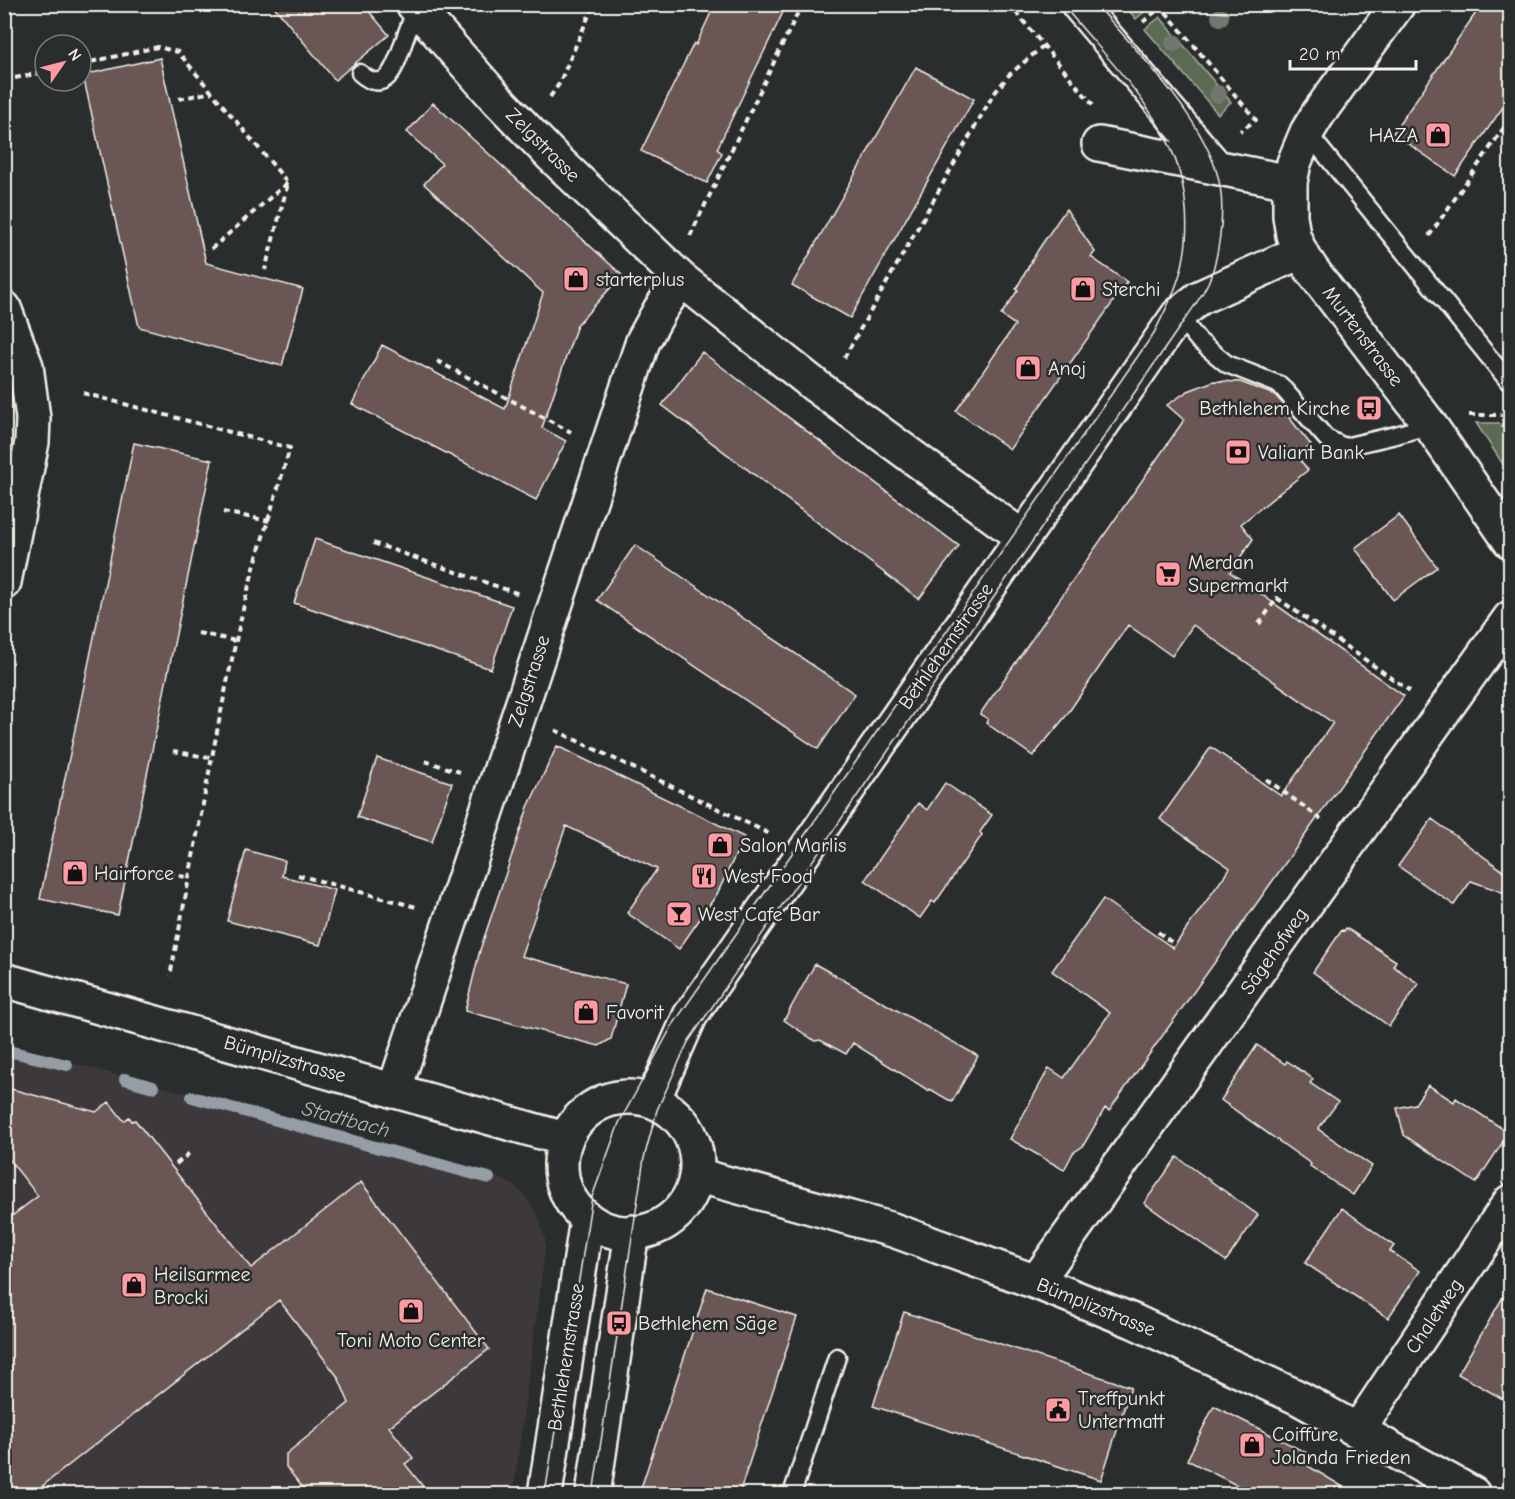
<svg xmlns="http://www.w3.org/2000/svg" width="1515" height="1499" font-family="'Comic Neue',sans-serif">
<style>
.built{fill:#3d393a}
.green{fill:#5a6a53;stroke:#a7ae9e;stroke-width:1.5}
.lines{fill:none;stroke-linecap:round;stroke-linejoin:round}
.stream{stroke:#949ea4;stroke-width:12}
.building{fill:#695655;stroke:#f4f1e8;stroke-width:1.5}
.service-casing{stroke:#f4f1e8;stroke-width:21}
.minor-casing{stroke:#f4f1e8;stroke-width:38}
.tertiary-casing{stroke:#f4f1e8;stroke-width:38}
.path{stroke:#f4f1e8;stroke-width:4;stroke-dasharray:6 4.5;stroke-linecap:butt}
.service{stroke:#2a2d2e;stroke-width:16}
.minor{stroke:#2a2d2e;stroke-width:33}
.tertiary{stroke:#2a2d2e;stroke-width:33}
.tram{stroke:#f4f1e8;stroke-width:1.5}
.tree{fill:#73776f}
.labels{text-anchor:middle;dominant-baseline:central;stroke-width:5;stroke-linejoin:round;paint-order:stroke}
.poi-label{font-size:20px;fill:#f4f1e8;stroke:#2a2d2e;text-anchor:start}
.street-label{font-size:20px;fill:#f4f1e8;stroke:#2a2d2e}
.water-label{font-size:21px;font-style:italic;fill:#b4b9ba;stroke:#2a2d2e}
</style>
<rect width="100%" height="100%" fill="#2a2d2e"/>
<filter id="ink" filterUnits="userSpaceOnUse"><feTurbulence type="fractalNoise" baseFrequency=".0167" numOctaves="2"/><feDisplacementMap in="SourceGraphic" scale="12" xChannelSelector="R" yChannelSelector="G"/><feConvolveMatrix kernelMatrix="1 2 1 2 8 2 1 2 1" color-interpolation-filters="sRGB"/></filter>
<g filter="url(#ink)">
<!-- built -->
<path class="built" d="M 4,1045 L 491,1174 L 513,1185 L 523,1193 L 538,1215 L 545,1239 L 545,1250 L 513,1494 L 5,1494 Z"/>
<!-- green -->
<path class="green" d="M 1124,5 L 1149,5 L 1150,7 L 1136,19 Z
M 1160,17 L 1231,102 L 1218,114 L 1145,29 Z
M 1476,423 L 1499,423 L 1510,438 L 1510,475 Z"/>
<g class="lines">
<!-- stream -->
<path class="stream" d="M 4,1050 L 67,1065
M 125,1079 L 153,1087
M 192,1097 L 489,1178"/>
</g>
<!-- building -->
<path class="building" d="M 272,4 L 363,4 L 389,35 L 335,80 Z
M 715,4 L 787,4 L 717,149 L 722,153 L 707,183 L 641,151 L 694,43 L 696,45 Z
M 1482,4 L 1510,4 L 1510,97 L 1455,176 L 1393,133 Z
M 160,58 L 206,263 L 303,289 L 282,366 L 139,327 L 83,75 Z
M 916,67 L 974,99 L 850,318 L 792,285 Z
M 433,103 L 622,275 L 577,325 L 542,428 L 566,441 L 536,500 L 352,404 L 382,345 L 505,409 L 543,293 L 424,184 L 442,164 L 407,132 Z
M 1066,209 L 1095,252 L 1091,257 L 1127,282 L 1010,449 L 956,411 L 1015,325 L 1001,315 L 1018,290 L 1016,289 L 1038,250 Z
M 702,352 L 959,546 L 919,599 L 662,405 Z
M 1214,381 L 1240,382 L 1275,395 L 1290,412 L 1287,415 L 1311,445 L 1297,456 L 1308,470 L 1241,524 L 1253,539 L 1230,572 L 1404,696 L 1109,1111 L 1105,1108 L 1083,1146 L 1073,1153 L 1064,1170 L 1010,1139 L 1049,1068 L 1064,1078 L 1110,1013 L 1052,971 L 1103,899 L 1173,948 L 1200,910 L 1230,868 L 1160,819 L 1211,747 L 1281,796 L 1333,723 L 1193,625 L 1172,656 L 1128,625 L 1066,716 L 1033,756 L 986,723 L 988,719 L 980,714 L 1184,420 L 1167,405 L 1188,391 Z
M 134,443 L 212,460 L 118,915 L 40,899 Z
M 1399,515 L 1437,567 L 1393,600 L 1355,548 Z
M 315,539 L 512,606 L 491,669 L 294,603 Z
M 635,545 L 855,694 L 818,749 L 597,600 Z
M 557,746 L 744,837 L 717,894 L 679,949 L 627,913 L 657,869 L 566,826 L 521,956 L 626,984 L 611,1039 L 599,1046 L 465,1011 L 480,950 L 528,807 Z
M 377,758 L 452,783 L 432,842 L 357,817 Z
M 945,783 L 992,815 L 980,832 L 982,835 L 935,903 L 932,901 L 920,918 L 865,880 L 918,803 L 927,810 Z
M 1432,819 L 1510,876 L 1510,895 L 1471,881 L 1454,905 L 1398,866 Z
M 246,850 L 285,861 L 282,876 L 335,890 L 320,945 L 227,921 Z
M 1346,928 L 1396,961 L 1393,966 L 1419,984 L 1389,1026 L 1313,972 L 1342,930 L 1344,931 Z
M 815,964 L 978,1056 L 952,1102 L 930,1089 L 929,1091 L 853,1043 L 846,1054 L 820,1040 L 815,1041 L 784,1020 Z
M 1257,1045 L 1285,1064 L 1287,1061 L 1313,1079 L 1310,1083 L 1338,1102 L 1318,1129 L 1372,1166 L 1353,1195 L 1310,1166 L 1311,1164 L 1221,1100 Z
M 1428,1085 L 1454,1102 L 1456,1098 L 1509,1133 L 1476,1183 L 1404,1135 L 1397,1108 L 1415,1104 Z
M 4,1087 L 96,1112 L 109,1102 L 124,1121 L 129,1117 L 132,1121 L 135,1120 L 251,1268 L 361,1182 L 489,1349 L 389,1427 L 413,1458 L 405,1464 L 429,1494 L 308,1494 L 286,1467 L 286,1454 L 349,1403 L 338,1377 L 279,1300 L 32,1494 L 17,1494 L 4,1479 L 4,1222 L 38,1196 L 4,1153 Z
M 1177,1157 L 1258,1215 L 1226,1261 L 1144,1203 Z
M 1342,1208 L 1394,1246 L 1390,1251 L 1420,1271 L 1388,1318 L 1305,1263 Z
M 1510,1285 L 1510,1403 L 1458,1374 Z
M 707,1288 L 797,1317 L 739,1494 L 639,1494 Z
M 904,1312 L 1131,1387 L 1101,1480 L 873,1406 Z
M 1214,1406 L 1313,1456 L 1308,1466 L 1355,1494 L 1254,1494 L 1187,1460 Z"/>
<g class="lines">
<defs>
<path id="service" d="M 360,73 C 387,97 396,64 403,44 C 407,32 412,20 416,8
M 1307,132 L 1510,383
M 1178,315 L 1199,341 L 1227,364 L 1280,385 L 1326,438 L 1344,447 L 1396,435 L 1430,425
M 792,1494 L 837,1357"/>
<path id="minor" d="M 413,4 L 496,98 L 552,156 L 681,279 L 816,386 L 1022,537
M 1078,4 L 1216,167
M 1099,144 L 1290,182
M 394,1091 L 643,341 L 660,310 L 681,279
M 1036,1282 L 1510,618
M 1358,1430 L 1510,1202"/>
<path id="tertiary" d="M 1398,4 L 1318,114 L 1307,132 L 1294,163 L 1290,182 L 1290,216 L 1293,235 L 1300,252 L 1312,270 L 1430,425 L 1510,541
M 4,308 L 26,366 L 33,418 L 32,442 L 4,582
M 4,980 L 565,1139
M561 1165a68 68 0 1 1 136 0a68 68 0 1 1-136 0Z
M 653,1100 L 690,1016 L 1178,315 L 1199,298 L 1300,252
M 697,1175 L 893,1230 L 1036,1282 L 1133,1321 L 1299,1398 L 1473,1494
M 545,1494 L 587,1219
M 593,1494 L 632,1232"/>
</defs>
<!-- service casing -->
<use href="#service" class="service-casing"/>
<!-- minor casing -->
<use href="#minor" class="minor-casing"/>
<!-- tertiary casing -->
<use href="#tertiary" class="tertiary-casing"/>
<!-- path -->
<path class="path" d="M 1009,4 L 1093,105
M 1159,4 L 1256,120 L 1240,131
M 1143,22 L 1161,7
M 81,64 L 158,47 L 178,52 L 288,183 L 265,270
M 15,78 L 45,72
M 550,97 L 559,84 L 594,4
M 179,99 L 212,92
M 690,236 L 802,4
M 1429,236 L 1510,119
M 211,249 L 287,183
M 844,358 L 993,95 L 1009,75 L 1043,46
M 437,361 L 571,432
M 83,393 L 290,448 C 275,499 258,550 245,601 C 216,725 195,851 170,976
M 1469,415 L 1507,415
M 223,512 L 269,521
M 373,543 L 519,594
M 1259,624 L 1277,598 L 1410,691
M 198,633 L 236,641
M 555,730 L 770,834
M 173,751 L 211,758
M 425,761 L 460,772
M 1266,779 L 1321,819
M 148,869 L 190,878
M 298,875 L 416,907
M 1158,932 L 1175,945
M 176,1164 L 192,1151
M 1505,1474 L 1510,1464"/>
<!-- service -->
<use href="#service" class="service"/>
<!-- minor -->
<use href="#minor" class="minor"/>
<!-- tertiary -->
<use href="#tertiary" class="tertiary"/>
<!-- tram -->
<path class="tram" d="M 545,1494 L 592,1197 L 619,1123 L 672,1026 L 1154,333 C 1162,317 1171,300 1177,283 C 1194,236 1188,176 1163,133 C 1137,86 1096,46 1062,4
M 593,1494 L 644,1158 L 657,1110 L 688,1042 L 1183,322 C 1192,310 1201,297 1208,283 C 1215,268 1218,251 1220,235 C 1223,212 1223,188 1215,167 C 1195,109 1136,51 1096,4"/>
</g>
<!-- trees -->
<g class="tree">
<circle cx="1220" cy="17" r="9"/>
<circle cx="1174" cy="43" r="9"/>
<circle cx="1218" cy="94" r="9"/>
</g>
</g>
<!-- icons -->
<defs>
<symbol id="shop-square" viewBox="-11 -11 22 22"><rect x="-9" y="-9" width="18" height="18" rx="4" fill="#ff9aa2" stroke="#2a2d2e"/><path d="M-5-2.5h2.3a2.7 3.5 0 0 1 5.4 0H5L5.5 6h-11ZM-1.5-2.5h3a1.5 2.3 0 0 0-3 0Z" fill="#111"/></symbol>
<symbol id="bus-square" viewBox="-11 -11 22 22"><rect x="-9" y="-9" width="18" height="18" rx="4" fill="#ff9aa2" stroke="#2a2d2e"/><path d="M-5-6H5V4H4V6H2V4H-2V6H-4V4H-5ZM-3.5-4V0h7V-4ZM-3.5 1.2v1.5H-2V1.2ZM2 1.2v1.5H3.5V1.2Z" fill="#111"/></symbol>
<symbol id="bank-square" viewBox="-11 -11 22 22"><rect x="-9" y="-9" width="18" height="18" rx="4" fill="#ff9aa2" stroke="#2a2d2e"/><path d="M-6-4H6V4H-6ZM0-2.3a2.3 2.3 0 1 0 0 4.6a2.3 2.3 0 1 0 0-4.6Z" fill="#111"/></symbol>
<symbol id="supermarket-square" viewBox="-11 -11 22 22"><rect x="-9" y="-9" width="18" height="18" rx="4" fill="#ff9aa2" stroke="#2a2d2e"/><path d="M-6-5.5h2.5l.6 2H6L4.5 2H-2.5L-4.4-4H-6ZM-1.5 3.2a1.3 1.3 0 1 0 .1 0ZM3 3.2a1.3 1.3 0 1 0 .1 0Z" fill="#111"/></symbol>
<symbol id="restaurant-square" viewBox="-11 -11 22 22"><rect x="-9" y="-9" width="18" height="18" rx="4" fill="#ff9aa2" stroke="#2a2d2e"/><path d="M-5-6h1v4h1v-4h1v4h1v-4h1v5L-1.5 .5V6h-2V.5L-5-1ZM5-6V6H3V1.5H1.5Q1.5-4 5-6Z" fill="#111"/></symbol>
<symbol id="bar-square" viewBox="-11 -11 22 22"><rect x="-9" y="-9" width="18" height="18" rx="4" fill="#ff9aa2" stroke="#2a2d2e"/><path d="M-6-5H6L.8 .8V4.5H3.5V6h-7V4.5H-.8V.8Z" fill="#111"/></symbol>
<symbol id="civic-square" viewBox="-11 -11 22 22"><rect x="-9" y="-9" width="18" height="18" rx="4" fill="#ff9aa2" stroke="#2a2d2e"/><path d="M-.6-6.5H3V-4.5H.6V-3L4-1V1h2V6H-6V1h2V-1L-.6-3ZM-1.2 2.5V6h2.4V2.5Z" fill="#111"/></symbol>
</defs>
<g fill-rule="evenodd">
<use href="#shop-square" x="1423" y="120" width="30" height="30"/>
<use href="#shop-square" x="561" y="264" width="30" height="30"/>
<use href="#shop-square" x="1068" y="274" width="30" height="30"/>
<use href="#shop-square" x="1013" y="353" width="30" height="30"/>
<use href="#bus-square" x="1354" y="393" width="30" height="30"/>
<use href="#bank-square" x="1223" y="437" width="30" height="30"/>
<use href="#supermarket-square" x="1153" y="559" width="30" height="30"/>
<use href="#shop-square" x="705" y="830" width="30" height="30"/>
<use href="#shop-square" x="60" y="858" width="30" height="30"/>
<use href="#restaurant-square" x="689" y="861" width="30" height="30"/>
<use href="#bar-square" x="664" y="899" width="30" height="30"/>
<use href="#shop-square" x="571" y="997" width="30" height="30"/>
<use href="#shop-square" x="119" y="1270" width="30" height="30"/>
<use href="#shop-square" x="396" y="1296" width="30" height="30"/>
<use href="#bus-square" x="604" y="1308" width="30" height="30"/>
<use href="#civic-square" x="1043" y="1395" width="30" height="30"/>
<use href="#shop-square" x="1237" y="1430" width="30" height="30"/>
</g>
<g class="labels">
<!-- poi labels -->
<g class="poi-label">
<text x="1418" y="135" text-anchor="end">HAZA</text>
<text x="596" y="279">starterplus</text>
<text x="1102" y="289">Sterchi</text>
<text x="1048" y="368">Anoj</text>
<text x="1350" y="408" text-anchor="end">Bethlehem Kirche</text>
<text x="1258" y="452">Valiant Bank</text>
<text x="1188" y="562">Merdan<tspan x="1188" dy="23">Supermarkt</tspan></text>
<text x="740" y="845">Salon Marlis</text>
<text x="94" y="873">Hairforce</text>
<text x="724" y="876">West Food</text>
<text x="698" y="914">West Cafe Bar</text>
<text x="606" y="1012">Favorit</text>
<text x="154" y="1274">Heilsarmee<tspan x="154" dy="23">Brocki</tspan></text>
<text x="638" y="1323">Bethlehem Säge</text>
<text x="411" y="1340" text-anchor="middle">Toni Moto Center</text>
<text x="1078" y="1398">Treffpunkt<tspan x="1078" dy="23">Untermatt</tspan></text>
<text x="1272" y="1434">Coiffure<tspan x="1272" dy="23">Jolanda Frieden</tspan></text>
</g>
<!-- street labels -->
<g class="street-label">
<text transform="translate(543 145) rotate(45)">Zelgstrasse</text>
<text transform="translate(1363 336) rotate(53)">Murtenstrasse</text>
<text transform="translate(946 646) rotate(-55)">Bethlehemstrasse</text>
<text transform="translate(529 681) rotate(-72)">Zelgstrasse</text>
<text transform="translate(1274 951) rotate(-55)">Sägehofweg</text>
<text transform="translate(285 1059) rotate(16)">Bümplizstrasse</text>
<text transform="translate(1096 1307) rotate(22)">Bümplizstrasse</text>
<text transform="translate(1434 1316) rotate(-56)">Chaletweg</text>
<text transform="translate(566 1357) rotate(-81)">Bethlehemstrasse</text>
</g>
<!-- water labels -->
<g class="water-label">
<text transform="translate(346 1119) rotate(15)">Stadtbach</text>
</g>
</g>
<!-- margin -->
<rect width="1515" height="1499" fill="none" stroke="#2a2d2e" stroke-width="24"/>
<rect x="12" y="12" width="1491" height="1475" fill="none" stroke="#f4f1e8" stroke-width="2" filter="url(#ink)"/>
<!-- north arrow -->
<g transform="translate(63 63) rotate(55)"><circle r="28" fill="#2a2d2e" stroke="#7b7b78" stroke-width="1.5"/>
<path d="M0-4.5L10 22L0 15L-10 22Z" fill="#ff9aa2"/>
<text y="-9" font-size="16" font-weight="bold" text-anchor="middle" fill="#f4f1e8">N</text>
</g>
<!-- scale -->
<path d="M1290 60v9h126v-9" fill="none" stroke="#f4f1e8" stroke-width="3"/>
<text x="1299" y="60" font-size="18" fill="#f4f1e8" stroke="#2a2d2e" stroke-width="4.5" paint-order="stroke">20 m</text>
</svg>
